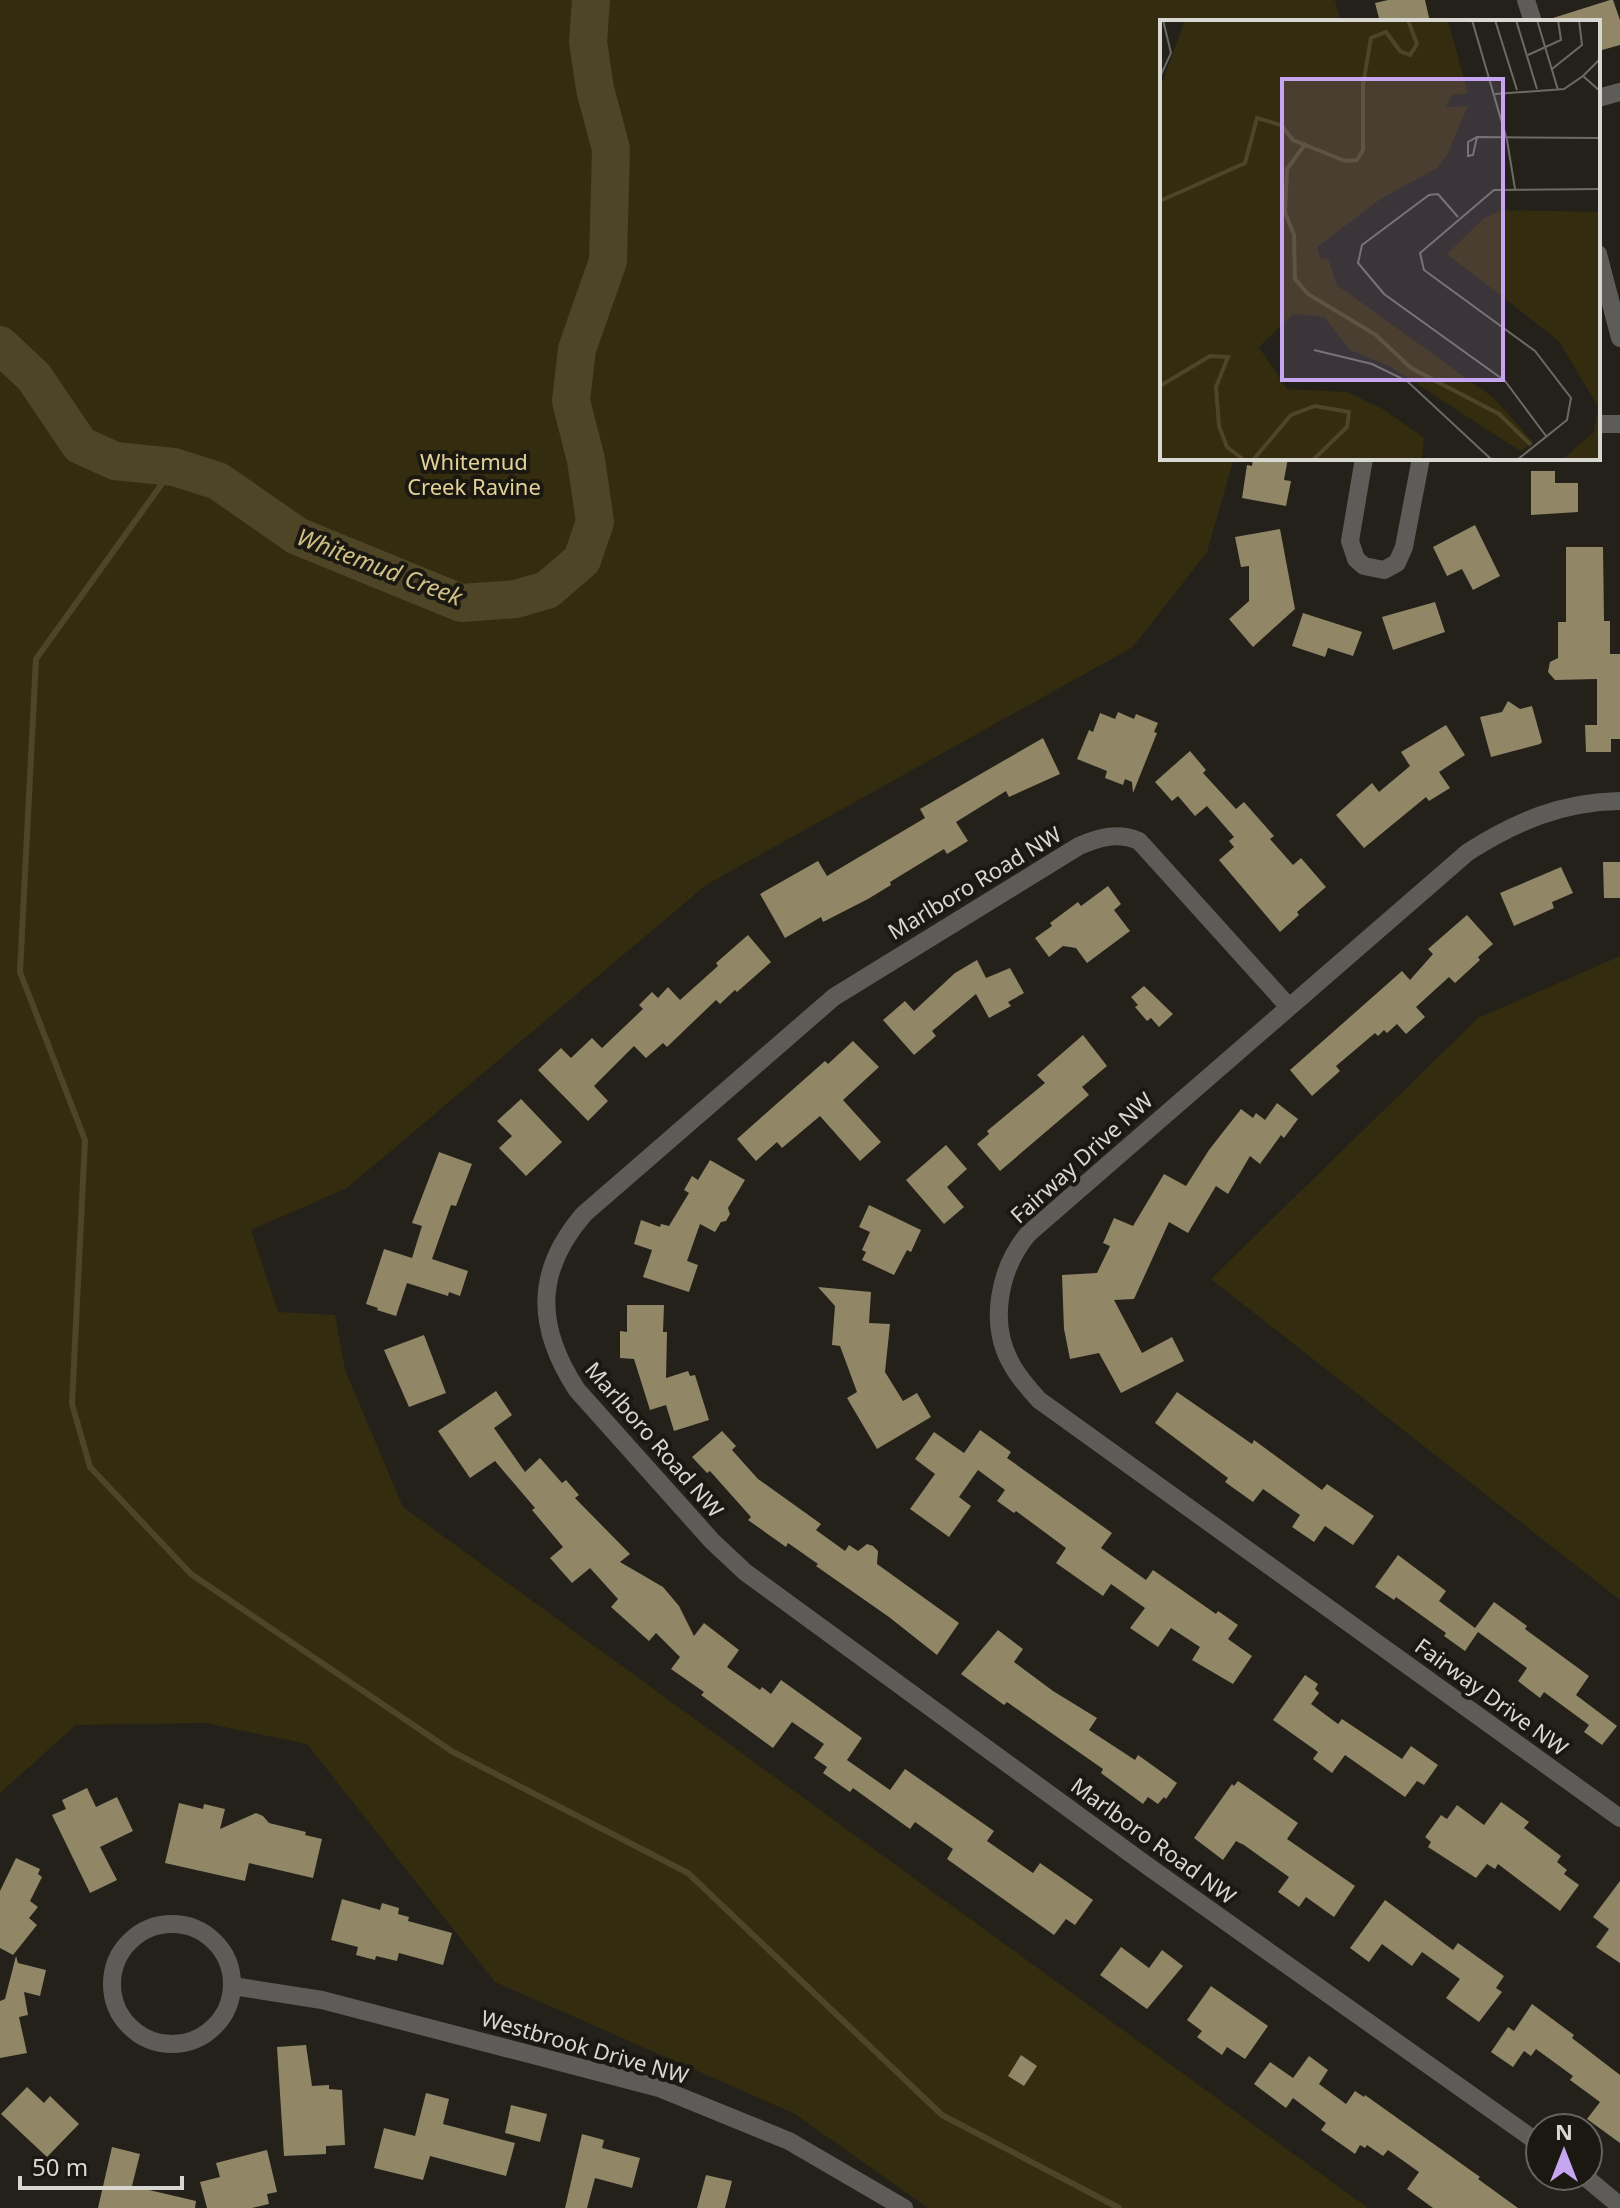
<svg xmlns="http://www.w3.org/2000/svg" width="1620" height="2208" font-family="'Noto Sans',sans-serif">
<style>
.green{fill:#332c0e}
.lines{fill:none;stroke-linecap:round;stroke-linejoin:round}
.stream{stroke:#4d4526;stroke-width:6}
.river{stroke:#4d4526;stroke-width:38}
.building{fill:#918766}
.minor{stroke:#5d5c58;stroke-width:18}
.labels{text-anchor:middle;dominant-baseline:central;stroke-width:8;stroke-linejoin:round;paint-order:stroke}
.park-label{font-size:22px;fill:#e3d297;stroke:#1a1811}
.street-label{font-size:22px;fill:#d8d7d2;stroke:#1a1811}
.water-label{font-size:24px;font-style:italic;fill:#d0bf85;stroke:#1a1811}
.inset-river{fill:none;stroke:#4d4526;stroke-width:4}
.inset-road{fill:none;stroke:#6b6a64;stroke-width:2}
.view{fill:#c6a6f0;fill-opacity:0.15;stroke:#c6a6f0;stroke-width:4}
.inset-edge{fill:none;stroke:#d8d7d2;stroke-width:4}
</style>
<rect width="100%" height="100%" fill="#23211a"/>
<!-- green -->
<path class="green" d="M 0,0 L 1335,0 L 1341,22 L 1162,22 L 1162,458 L 1234,458 L 1207,552 L 1133,647 L 706,885 L 347,1188 L 251,1230 L 278,1312 L 335,1315 L 345,1370 L 403,1507 L 1368,2208 L 928,2208 L 795,2114 L 495,1982 L 307,1744 L 205,1723 L 76,1725 L 0,1793 Z
M 1620,956 L 1620,1600 L 1211,1279 L 1478,1018 Z"/>
<g class="lines">
<!-- stream -->
<path class="stream" d="M 174,467 L 36,659 L 20,972 L 85,1140 L 72,1404 L 90,1467 L 191,1574 L 453,1752 L 688,1873 L 942,2115 L 1119,2208"/>
<!-- river -->
<path class="river" d="M 0,345 L 34,377 L 80,445 L 115,461 L 174,467 L 218,481 L 297,536 L 461,603 L 516,599 L 547,590 L 582,560 L 595,522 L 586,460 L 571,401 L 577,349 L 608,261 L 611,149 L 595,89 L 588,42 L 591,0"/>
</g>
<!-- building -->
<path class="building" d="M 1388,0 L 1425,0 L 1430,22 L 1380,22 L 1375,3 Z
M 1610,0 L 1613,0 L 1620,20 L 1620,45 L 1602,50 L 1598,37 L 1598,22 L 1553,22 L 1553,18 Z
M 1253,458 L 1288,458 L 1284,480 L 1291,481 L 1286,506 L 1242,498 L 1247,465 L 1252,466 Z
M 1531,471 L 1555,471 L 1555,483 L 1578,483 L 1578,512 L 1531,515 Z
M 1475,525 L 1500,576 L 1473,590 L 1462,569 L 1447,576 L 1433,547 Z
M 1280,529 L 1295,609 L 1253,647 L 1229,619 L 1249,601 L 1249,566 L 1241,567 L 1235,537 Z
M 1566,547 L 1603,547 L 1604,621 L 1610,621 L 1610,654 L 1620,654 L 1620,739 L 1611,739 L 1611,752 L 1586,752 L 1585,725 L 1597,725 L 1597,679 L 1555,680 L 1548,672 L 1550,662 L 1558,658 L 1558,622 L 1566,622 Z
M 1435,602 L 1445,632 L 1393,650 L 1382,617 Z
M 1303,613 L 1362,632 L 1353,656 L 1328,648 L 1325,657 L 1292,646 Z
M 1508,701 L 1520,709 L 1532,706 L 1542,742 L 1540,744 L 1491,757 L 1480,717 L 1502,712 Z
M 1118,712 L 1134,719 L 1136,714 L 1158,723 L 1154,732 L 1157,733 L 1133,793 L 1132,782 L 1125,779 L 1123,785 L 1105,778 L 1107,771 L 1077,759 L 1089,730 L 1093,732 L 1100,713 L 1115,719 Z
M 1446,725 L 1465,755 L 1439,772 L 1450,788 L 1429,801 L 1426,797 L 1364,848 L 1336,815 L 1372,783 L 1379,792 L 1410,766 L 1401,752 Z
M 1043,738 L 1060,774 L 1009,797 L 1006,791 L 956,822 L 968,841 L 947,854 L 944,849 L 890,882 L 891,885 L 868,899 L 823,922 L 821,917 L 785,938 L 760,894 L 818,861 L 827,876 L 925,818 L 920,809 Z
M 1190,751 L 1206,770 L 1203,773 L 1236,809 L 1244,802 L 1274,836 L 1270,839 L 1293,865 L 1301,858 L 1326,887 L 1297,912 L 1299,915 L 1280,932 L 1219,860 L 1234,847 L 1229,841 L 1234,837 L 1207,806 L 1195,816 L 1178,796 L 1172,801 L 1155,782 Z
M 1603,862 L 1620,862 L 1620,898 L 1604,898 Z
M 1561,867 L 1573,893 L 1552,902 L 1554,908 L 1514,926 L 1500,893 Z
M 1108,886 L 1121,904 L 1114,910 L 1130,931 L 1087,963 L 1076,948 L 1063,946 L 1049,957 L 1035,938 L 1052,926 L 1050,923 L 1078,902 L 1081,906 Z
M 1467,915 L 1493,944 L 1478,957 L 1480,960 L 1455,983 L 1449,977 L 1416,1007 L 1425,1017 L 1406,1034 L 1397,1024 L 1387,1033 L 1384,1030 L 1378,1036 L 1375,1033 L 1336,1066 L 1340,1071 L 1312,1096 L 1290,1070 L 1402,971 L 1410,980 L 1433,954 L 1428,949 Z
M 748,935 L 771,962 L 737,992 L 735,990 L 720,1004 L 716,1000 L 667,1047 L 663,1043 L 646,1058 L 634,1046 L 594,1086 L 608,1101 L 588,1121 L 538,1070 L 561,1048 L 571,1058 L 592,1038 L 602,1048 L 643,1009 L 639,1005 L 652,992 L 658,998 L 668,987 L 680,1000 L 718,966 L 716,963 Z
M 977,960 L 986,978 L 1010,968 L 1024,993 L 1008,1002 L 1011,1006 L 989,1018 L 976,994 L 932,1031 L 936,1036 L 914,1055 L 883,1020 L 905,1001 L 914,1011 L 955,973 Z
M 1144,986 L 1173,1014 L 1159,1027 L 1151,1018 L 1147,1021 L 1135,1007 L 1138,1005 L 1131,997 Z
M 1083,1035 L 1107,1066 L 1082,1087 L 1089,1095 L 1000,1171 L 977,1144 L 989,1134 L 987,1131 L 1045,1083 L 1037,1075 Z
M 853,1041 L 879,1067 L 843,1100 L 881,1142 L 860,1161 L 820,1116 L 782,1148 L 777,1142 L 756,1161 L 737,1139 L 825,1061 L 828,1064 Z
M 521,1099 L 562,1142 L 526,1176 L 499,1148 L 512,1136 L 497,1121 Z
M 1277,1103 L 1298,1119 L 1284,1138 L 1281,1135 L 1260,1164 L 1250,1156 L 1228,1194 L 1216,1186 L 1188,1233 L 1169,1222 L 1134,1299 L 1114,1300 L 1142,1353 L 1172,1337 L 1184,1361 L 1121,1393 L 1099,1353 L 1070,1359 L 1064,1329 L 1062,1275 L 1097,1273 L 1110,1246 L 1103,1243 L 1114,1218 L 1133,1226 L 1164,1174 L 1186,1186 L 1209,1150 L 1241,1109 L 1253,1118 L 1256,1113 L 1265,1120 Z
M 946,1145 L 967,1169 L 947,1187 L 964,1207 L 944,1224 L 906,1180 Z
M 439,1152 L 472,1164 L 456,1206 L 451,1205 L 432,1259 L 468,1271 L 460,1296 L 449,1292 L 448,1296 L 407,1283 L 396,1316 L 377,1310 L 378,1308 L 366,1304 L 384,1249 L 412,1258 L 422,1226 L 412,1223 Z
M 710,1160 L 745,1180 L 728,1208 L 730,1214 L 726,1221 L 721,1222 L 715,1232 L 700,1224 L 687,1261 L 698,1265 L 689,1292 L 643,1277 L 652,1250 L 634,1244 L 641,1220 L 660,1227 L 661,1224 L 669,1226 L 689,1193 L 684,1190 L 692,1176 L 698,1180 Z
M 869,1205 L 921,1230 L 911,1252 L 907,1250 L 894,1275 L 862,1260 L 866,1252 L 862,1250 L 870,1232 L 859,1227 Z
M 818,1287 L 871,1292 L 869,1323 L 890,1324 L 885,1372 L 903,1401 L 917,1393 L 931,1417 L 877,1449 L 847,1398 L 857,1392 L 840,1346 L 832,1345 L 835,1306 Z
M 627,1305 L 664,1305 L 663,1332 L 667,1332 L 666,1378 L 688,1371 L 690,1376 L 695,1375 L 709,1420 L 674,1431 L 666,1405 L 650,1410 L 634,1359 L 620,1358 L 620,1331 L 627,1332 Z
M 424,1335 L 446,1393 L 409,1407 L 384,1350 Z
M 496,1391 L 512,1415 L 494,1428 L 525,1472 L 540,1458 L 562,1483 L 566,1480 L 579,1495 L 575,1498 L 630,1554 L 620,1562 L 663,1587 L 679,1606 L 694,1636 L 704,1623 L 739,1650 L 727,1667 L 760,1690 L 762,1687 L 771,1694 L 781,1680 L 862,1738 L 847,1760 L 890,1790 L 905,1769 L 994,1831 L 987,1841 L 1033,1873 L 1040,1863 L 1093,1900 L 1075,1925 L 1066,1919 L 1054,1935 L 947,1859 L 953,1849 L 915,1822 L 910,1829 L 853,1788 L 850,1792 L 823,1773 L 827,1767 L 814,1758 L 824,1744 L 792,1722 L 773,1748 L 701,1695 L 704,1692 L 671,1669 L 680,1657 L 656,1633 L 649,1641 L 611,1607 L 618,1599 L 590,1568 L 572,1583 L 550,1558 L 563,1547 L 532,1510 L 535,1508 L 495,1461 L 470,1478 L 438,1431 Z
M 1177,1392 L 1252,1444 L 1254,1440 L 1322,1490 L 1327,1484 L 1374,1516 L 1353,1545 L 1325,1526 L 1314,1542 L 1292,1527 L 1300,1515 L 1263,1489 L 1253,1502 L 1225,1482 L 1228,1478 L 1155,1423 Z
M 980,1430 L 1011,1452 L 1007,1458 L 1112,1533 L 1101,1548 L 1146,1580 L 1153,1570 L 1216,1614 L 1218,1611 L 1238,1625 L 1228,1639 L 1252,1656 L 1233,1684 L 1192,1660 L 1200,1647 L 1171,1628 L 1158,1647 L 1130,1628 L 1145,1608 L 1111,1584 L 1103,1596 L 1056,1563 L 1066,1548 L 1016,1511 L 1014,1513 L 997,1501 L 1005,1490 L 978,1470 L 959,1497 L 971,1506 L 949,1537 L 910,1509 L 935,1474 L 915,1459 L 934,1432 L 964,1453 Z
M 722,1431 L 736,1446 L 732,1450 L 758,1479 L 821,1524 L 816,1530 L 845,1551 L 849,1545 L 858,1551 L 867,1544 L 873,1546 L 878,1551 L 877,1564 L 959,1623 L 937,1655 L 889,1617 L 816,1566 L 818,1564 L 788,1543 L 786,1547 L 748,1520 L 751,1517 L 710,1471 L 707,1473 L 692,1457 Z
M 1398,1555 L 1446,1591 L 1439,1601 L 1475,1628 L 1494,1602 L 1527,1626 L 1525,1629 L 1589,1676 L 1576,1695 L 1617,1726 L 1602,1745 L 1584,1732 L 1589,1725 L 1544,1692 L 1540,1698 L 1518,1681 L 1527,1668 L 1478,1632 L 1465,1651 L 1444,1636 L 1446,1633 L 1396,1597 L 1394,1600 L 1375,1587 Z
M 998,1630 L 1023,1649 L 1014,1662 L 1053,1691 L 1097,1718 L 1089,1730 L 1135,1760 L 1138,1755 L 1177,1783 L 1166,1799 L 1164,1797 L 1158,1804 L 1148,1797 L 1143,1804 L 1101,1773 L 1103,1769 L 1007,1702 L 1004,1705 L 961,1674 Z
M 1305,1675 L 1318,1684 L 1315,1689 L 1319,1693 L 1311,1704 L 1338,1724 L 1342,1719 L 1402,1759 L 1411,1746 L 1438,1765 L 1424,1785 L 1417,1781 L 1405,1797 L 1345,1755 L 1332,1773 L 1313,1759 L 1318,1752 L 1273,1720 Z
M 1238,1781 L 1298,1823 L 1287,1839 L 1355,1886 L 1334,1917 L 1306,1897 L 1299,1907 L 1278,1892 L 1289,1877 L 1244,1845 L 1236,1841 L 1223,1860 L 1194,1838 L 1232,1784 L 1234,1786 Z
M 87,1788 L 96,1807 L 117,1797 L 133,1831 L 100,1847 L 117,1880 L 90,1893 L 52,1815 L 66,1809 L 62,1800 Z
M 1501,1802 L 1529,1822 L 1524,1828 L 1561,1856 L 1557,1862 L 1567,1870 L 1564,1874 L 1579,1885 L 1560,1911 L 1498,1864 L 1495,1869 L 1487,1864 L 1476,1878 L 1428,1847 L 1431,1842 L 1425,1837 L 1441,1815 L 1447,1819 L 1457,1805 L 1484,1825 Z
M 179,1803 L 203,1809 L 204,1804 L 225,1809 L 220,1829 L 256,1813 L 263,1816 L 269,1823 L 306,1832 L 305,1835 L 322,1839 L 313,1878 L 249,1863 L 245,1881 L 165,1863 Z
M 16,1858 L 40,1869 L 38,1874 L 42,1877 L 30,1901 L 38,1907 L 29,1918 L 37,1925 L 13,1955 L 0,1948 L 0,1891 Z
M 1620,1881 L 1620,1963 L 1596,1947 L 1609,1929 L 1593,1917 Z
M 342,1899 L 380,1910 L 382,1903 L 399,1908 L 398,1914 L 409,1917 L 408,1921 L 452,1933 L 443,1965 L 399,1953 L 397,1961 L 376,1956 L 375,1960 L 356,1955 L 358,1947 L 331,1940 Z
M 1385,1900 L 1453,1950 L 1458,1943 L 1504,1976 L 1496,1988 L 1502,1992 L 1479,2022 L 1446,1998 L 1460,1979 L 1422,1952 L 1412,1966 L 1382,1944 L 1369,1962 L 1350,1948 Z
M 1121,1947 L 1149,1968 L 1162,1950 L 1183,1966 L 1147,2009 L 1100,1975 Z
M 16,1956 L 18,1963 L 46,1970 L 40,1996 L 24,1992 L 28,2015 L 19,2017 L 27,2053 L 0,2058 L 0,2001 L 5,1999 Z
M 1211,1986 L 1268,2026 L 1245,2059 L 1227,2047 L 1222,2055 L 1197,2037 L 1202,2031 L 1187,2020 Z
M 1532,2004 L 1574,2035 L 1572,2038 L 1620,2075 L 1620,2143 L 1587,2119 L 1600,2102 L 1570,2080 L 1573,2076 L 1536,2049 L 1531,2056 L 1524,2051 L 1513,2067 L 1491,2052 L 1508,2027 L 1514,2031 Z
M 306,2045 L 312,2086 L 329,2085 L 329,2089 L 342,2090 L 345,2145 L 326,2146 L 326,2154 L 284,2156 L 277,2047 Z
M 1021,2055 L 1037,2066 L 1024,2086 L 1008,2076 Z
M 1309,2056 L 1328,2070 L 1319,2084 L 1346,2104 L 1355,2091 L 1364,2097 L 1365,2095 L 1480,2177 L 1478,2179 L 1518,2208 L 1433,2208 L 1407,2189 L 1419,2172 L 1388,2150 L 1383,2156 L 1367,2145 L 1365,2148 L 1360,2145 L 1355,2154 L 1321,2130 L 1326,2123 L 1293,2098 L 1286,2108 L 1254,2084 L 1270,2062 L 1293,2078 Z
M 27,2087 L 44,2103 L 50,2096 L 79,2124 L 47,2157 L 1,2114 Z
M 426,2093 L 449,2099 L 443,2124 L 515,2143 L 506,2176 L 430,2156 L 423,2180 L 374,2168 L 384,2128 L 415,2136 Z
M 511,2105 L 547,2114 L 540,2142 L 505,2133 Z
M 582,2134 L 604,2140 L 602,2148 L 640,2158 L 632,2188 L 595,2178 L 587,2208 L 565,2208 Z
M 112,2147 L 140,2154 L 132,2186 L 196,2201 L 195,2208 L 98,2208 Z
M 267,2150 L 277,2192 L 267,2194 L 269,2204 L 252,2208 L 207,2208 L 200,2182 L 220,2177 L 216,2163 Z
M 706,2175 L 732,2181 L 725,2208 L 697,2208 Z"/>
<g class="lines">
<!-- minor -->
<path class="minor" d="M 1526,0 L 1533,22
M 1598,98 L 1620,92
M 1598,254 L 1620,338
M 1598,424 L 1620,424
M 1364,458 L 1350,541 L 1356,559 L 1364,566 L 1384,570 L 1397,563 L 1404,547 L 1421,458
M 1620,801 C 1562,802 1517,821 1468,852 L 1028,1234 C 999,1269 988,1324 1012,1365 C 1019,1378 1029,1389 1039,1400 L 1620,1818
M 1289,1007 L 1139,841 C 1118,832 1100,837 1079,846 L 834,997 L 584,1214 C 534,1272 536,1327 577,1390 L 712,1541 L 745,1572 L 1149,1867 L 1540,2144
M112 1984a60 60 0 1 1 120 0a60 60 0 1 1-120 0Z
M 233,1986 L 322,2000 L 659,2088 L 789,2141 L 904,2208
M 1584,2176 L 1620,2206"/>
</g>
<g class="labels">
<!-- park labels -->
<g class="park-label">
<text x="474" y="461">Whitemud<tspan x="474" dy="25">Creek Ravine</tspan></text>
</g>
<!-- street labels -->
<g class="street-label">
<text transform="translate(974 882) rotate(-31)">Marlboro Road NW</text>
<text transform="translate(1081 1157) rotate(-42)">Fairway Drive NW</text>
<text transform="translate(655 1439) rotate(49)">Marlboro Road NW</text>
<text transform="translate(1492 1696) rotate(36)">Fairway Drive NW</text>
<text transform="translate(1154 1840) rotate(36)">Marlboro Road NW</text>
<text transform="translate(585 2046) rotate(16)">Westbrook Drive NW</text>
</g>
<!-- water labels -->
<g class="water-label">
<text transform="translate(380 566) rotate(21)">Whitemud Creek</text>
</g>
</g>
<!-- overview -->
<g transform="translate(1160 20)">
<rect width="440" height="440" fill="#23211a"/>
<path d="M 25,0 L 288,0 L 308,73 L 292,75 L 286,87 L 308,86 L 287,135 L 277,148 L 219,180 L 157,227 L 160,238 L 168,239 L 177,265 L 334,378 L 373,422 L 360,431 L 231,347 L 190,330 L 164,297 L 133,294 L 99,327 L 127,369 L 187,372 L 223,389 L 264,418 L 262,440 L 0,440 L 0,69 ZM 343,190 L 440,192 L 440,440 L 402,440 L 434,412 L 438,387 L 399,321 L 287,234 L 324,198 Z" fill="#332c0e"/>
<path class="inset-river" d="M 146,123 L 127,149 L 125,192 L 134,215 L 135,259 L 148,274 L 216,315 L 251,348 L 339,394 L 371,425M 0,181 L 85,143 L 97,98 L 121,105 L 133,120 L 163,132 L 185,141 L 197,140 L 203,130 L 203,65 L 211,18 L 226,12 L 240,31 L 250,35 L 257,24 L 248,0M 0,366 L 50,336 L 68,337 L 56,367 L 59,406 L 67,427 L 84,440M 93,440 L 131,395 L 155,386 L 189,392 L 187,407 L 153,440"/>
<path class="inset-road" d="M 312,0 L 347,120 L 355,169M 335,0 L 357,70M 356,0 L 377,69M 377,0 L 398,70M 368,35 L 401,20 L 398,0M 392,49 L 422,25 L 419,0M 423,56 L 440,39M 0,57 L 11,33 L 3,0M 335,74 L 404,69 L 423,56 L 440,71M 317,117 L 308,122 L 308,136 L 313,135 L 317,117 L 440,118M 298,197 L 278,174 L 269,175 L 202,225 L 198,243 L 224,274 L 345,361 L 386,416M 154,330 L 212,344 L 247,361 L 332,440M 357,440 L 407,400 L 411,378 L 375,331 L 264,250 L 260,233 L 334,170 L 440,169"/>
<path class="view" d="M 122,59 L 343,59 L 343,360 L 122,360 Z"/>
<rect width="440" height="440" class="inset-edge"/>
</g>
<!-- north arrow -->
<g transform="translate(1564 2152)"><circle r="38" fill="#1a1811" stroke="#66645e" stroke-width="2"/>
<path d="M0-6L14 30L0 20L-14 30Z" fill="#c6a6f0"/>
<text y="-12" font-size="22" font-weight="bold" text-anchor="middle" fill="#d8d7d2">N</text>
</g>
<!-- scale -->
<path d="M20 2176v12h162v-12" fill="none" stroke="#d8d7d2" stroke-width="4"/>
<text x="32" y="2176" font-size="24" fill="#d8d7d2" stroke="#1a1811" stroke-width="6" paint-order="stroke">50 m</text>
</svg>
